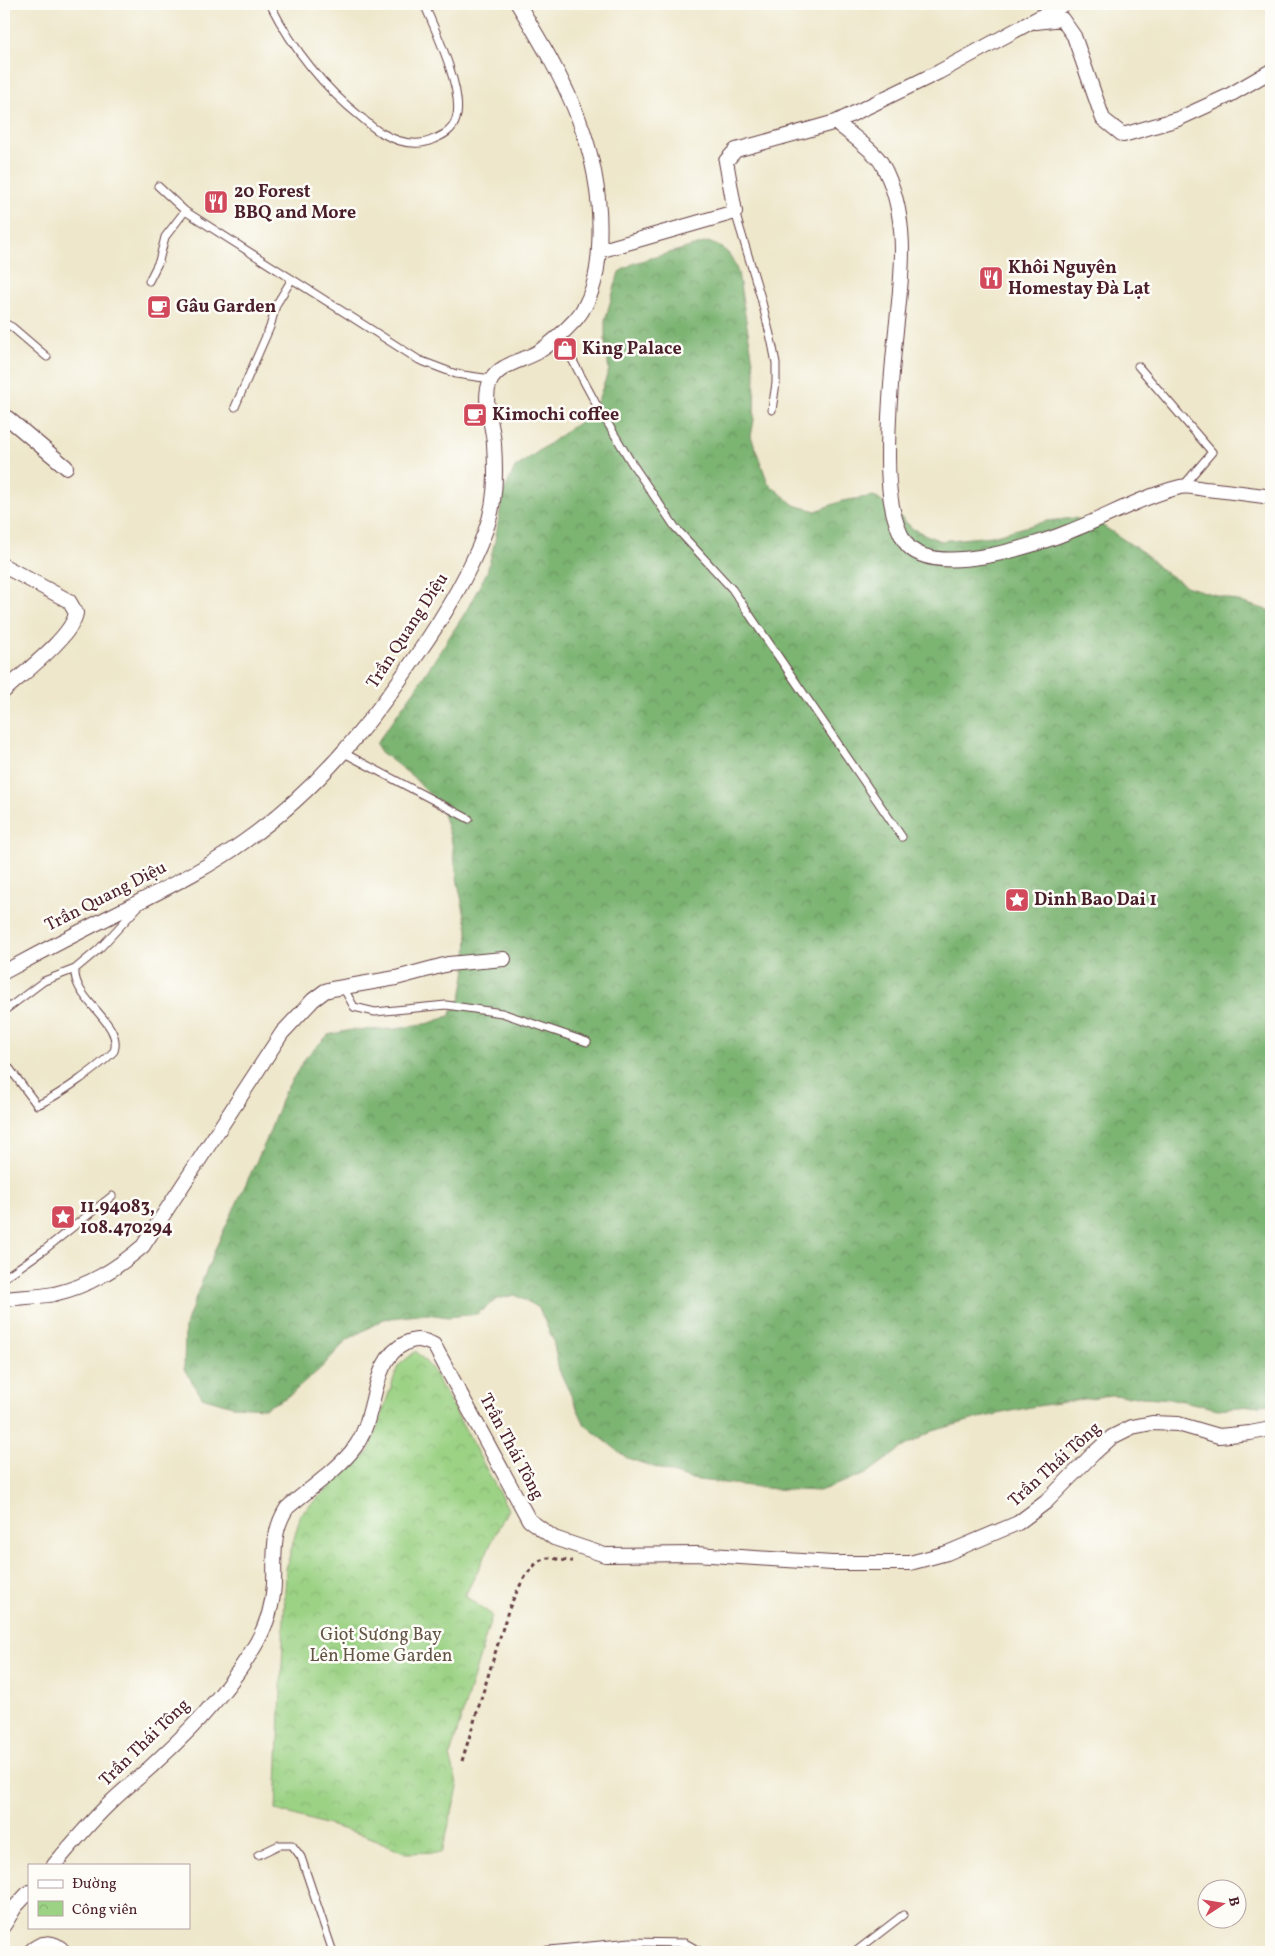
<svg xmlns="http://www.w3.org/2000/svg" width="1275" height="1956" font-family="Vollkorn,serif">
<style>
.forest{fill:url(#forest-crowns);stroke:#636a4e}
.park{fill:url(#park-crowns);stroke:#727858}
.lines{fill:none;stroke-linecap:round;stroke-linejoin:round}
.service-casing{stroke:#633d43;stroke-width:9}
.minor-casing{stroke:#633d43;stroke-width:16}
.path{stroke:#633d43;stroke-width:3;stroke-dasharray:4 4;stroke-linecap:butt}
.service{stroke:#fff;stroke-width:7}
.minor{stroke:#fff;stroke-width:14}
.labels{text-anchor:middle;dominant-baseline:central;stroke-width:5;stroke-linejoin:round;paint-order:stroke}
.poi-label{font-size:18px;font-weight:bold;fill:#4a1f2b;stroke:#fdfcf7;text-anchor:start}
.street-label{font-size:18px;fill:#4a1f2b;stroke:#fdfcf7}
.park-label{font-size:18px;fill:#625546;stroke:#fdfcf7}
</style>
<defs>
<pattern id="forest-crowns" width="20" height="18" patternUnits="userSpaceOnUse" patternTransform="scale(1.25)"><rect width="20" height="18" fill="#7cb472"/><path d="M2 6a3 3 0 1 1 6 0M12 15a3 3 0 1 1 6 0" fill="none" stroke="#68925e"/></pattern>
<pattern id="park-crowns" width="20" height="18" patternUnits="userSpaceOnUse" patternTransform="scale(1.25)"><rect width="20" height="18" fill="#9bd284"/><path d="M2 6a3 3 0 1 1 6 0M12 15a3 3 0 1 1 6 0" fill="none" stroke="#87b472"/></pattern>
</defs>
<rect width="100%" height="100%" fill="#fdfcf7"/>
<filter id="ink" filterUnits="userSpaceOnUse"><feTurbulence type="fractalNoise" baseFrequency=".02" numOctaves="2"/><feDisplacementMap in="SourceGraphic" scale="10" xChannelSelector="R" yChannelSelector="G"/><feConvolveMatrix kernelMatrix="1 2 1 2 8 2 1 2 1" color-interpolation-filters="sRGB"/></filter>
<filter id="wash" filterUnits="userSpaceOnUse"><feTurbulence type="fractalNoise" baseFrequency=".0096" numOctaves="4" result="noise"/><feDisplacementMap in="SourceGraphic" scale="20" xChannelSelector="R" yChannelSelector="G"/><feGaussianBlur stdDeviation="1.12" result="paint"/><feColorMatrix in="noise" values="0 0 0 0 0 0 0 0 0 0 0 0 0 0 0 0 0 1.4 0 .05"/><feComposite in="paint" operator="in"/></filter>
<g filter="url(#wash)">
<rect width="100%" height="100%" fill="#eee7cb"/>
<!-- forest -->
<path class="forest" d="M 708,242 C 728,249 731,254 738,273 L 755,373 L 754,420 L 751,436 L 768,483 L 794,505 L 816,511 L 842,501 L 874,496 L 894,511 L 913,529 L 940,541 L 992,536 L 1047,521 L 1074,518 L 1103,526 L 1144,553 L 1163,571 L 1188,587 L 1271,611 L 1271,1404 L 1218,1409 L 1174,1399 L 1111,1395 L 1031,1407 L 979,1418 L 933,1431 L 902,1448 L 866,1474 L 819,1491 L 775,1489 L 690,1479 L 627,1458 L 585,1425 L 559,1370 L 553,1340 L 539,1308 L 515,1295 L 497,1299 L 477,1314 L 448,1317 L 427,1314 L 384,1319 L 347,1340 L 321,1368 L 289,1396 L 265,1408 L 232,1406 L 202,1397 L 184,1369 L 185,1328 L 198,1291 L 217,1245 L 266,1141 L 284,1093 L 306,1057 L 328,1035 L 351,1030 L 396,1029 L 430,1023 L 449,1016 L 461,998 L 467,963 L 468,930 L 458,883 L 452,843 L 441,807 L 412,776 L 381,752 L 376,744 L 416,688 L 465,613 L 487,572 L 495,541 L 503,493 L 515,468 L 578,423 L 598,400 L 609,370 L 605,341 L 605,320 L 619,272 L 634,263 Z"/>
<!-- park -->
<path class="park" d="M 416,1351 L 432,1369 L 508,1509 L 465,1596 L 492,1615 L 450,1756 L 458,1788 L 442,1852 L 406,1853 L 367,1836 L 276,1810 L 286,1569 L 301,1513 L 369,1452 L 398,1366 Z"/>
</g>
<g filter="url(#ink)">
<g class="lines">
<defs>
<path id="service" d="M 270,4 C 292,47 324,88 362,118 C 368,123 374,129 380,132 C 397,142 416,148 434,139 C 444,135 453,130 456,119 C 465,93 435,29 424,4
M 158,186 L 185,211 L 419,360 L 456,374 L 491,379
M 735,212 L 761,298 L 772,343 L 776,363 L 776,383 L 772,410
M 149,281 L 159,261 L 165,237 L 185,211
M 4,323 L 12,327 L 47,357
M 560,337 L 595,402 L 631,462 L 675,527 L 732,589 L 902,837
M 1138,366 L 1212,452 L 1183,486
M 235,407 L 270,327 L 276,305 L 292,279
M 344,753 L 469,819
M 343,987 L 354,1007 L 375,1012 L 446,1005 L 502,1013 L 587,1042
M 4,1011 L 44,981 L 75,969
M 4,1061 L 37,1105 C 57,1097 99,1067 114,1051 C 124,1023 72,1000 75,969 L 99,949 L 139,906
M 4,1278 L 44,1250 L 112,1196
M 258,1855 L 279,1845 L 292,1845 L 301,1857 L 333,1952
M 529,1952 L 631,1942 L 685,1943 L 701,1952
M 855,1952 L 903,1915"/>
<path id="minor" d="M 1036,22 L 1062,19 L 1074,36 L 1103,119 L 1123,135 L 1178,119 L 1228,96 L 1271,71
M 836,122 C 847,132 876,152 882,164 C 912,219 901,281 895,340 C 891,379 888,418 888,457 C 888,484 890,518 905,542 C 930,580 1034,546 1068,532 C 1105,518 1141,497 1180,487 C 1187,485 1197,488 1205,489 C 1227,491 1249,494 1271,497
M 599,251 L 735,212 L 726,161 L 736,150 L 836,122 L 939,72 L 1064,4
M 4,415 L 66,467
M 4,566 L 69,601 L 76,613 C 72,637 23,673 4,691
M 4,972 C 41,952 79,932 117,913 C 160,891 205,870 245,841 C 316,791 369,726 417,655 C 444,616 468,577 485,532 C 496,504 496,474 494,444 C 493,424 482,401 490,382 C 499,364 523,361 538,352 C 553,343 564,332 576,319 C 593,299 598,273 599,247 C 605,151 566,83 518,4
M 4,1299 C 20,1297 38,1297 54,1294 C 89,1286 116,1269 143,1246 L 282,1033 L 313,1000 L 325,991 L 332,989 L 396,978 L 448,964 L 504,959
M 54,1865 C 72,1844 90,1822 110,1803 C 125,1788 143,1775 158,1760 C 194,1727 233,1685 257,1642 C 267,1624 273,1605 274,1584 C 275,1557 271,1532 287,1508 C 308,1490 340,1468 355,1447 C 378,1416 369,1360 406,1343 C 417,1338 424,1340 434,1345 L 529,1520 L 554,1538 L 605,1555 L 696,1554 L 832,1563 L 910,1563 L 947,1553 L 1018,1523 L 1046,1502 L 1093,1454 L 1112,1437 L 1132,1427 L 1152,1423 L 1178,1424 L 1219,1436 L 1250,1433 L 1271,1429
M 4,1925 L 15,1907 L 29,1892
M 30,1952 C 40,1941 54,1940 64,1952"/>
</defs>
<!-- service casing -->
<use href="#service" class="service-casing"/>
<!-- minor casing -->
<use href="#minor" class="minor-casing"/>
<!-- path -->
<path class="path" d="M 462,1761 L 508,1611 C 514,1597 530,1559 548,1558 C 556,1558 564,1561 572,1561"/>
<!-- service -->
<use href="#service" class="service"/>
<!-- minor -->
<use href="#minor" class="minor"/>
</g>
</g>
<!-- icons -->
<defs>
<symbol id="restaurant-square" viewBox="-11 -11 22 22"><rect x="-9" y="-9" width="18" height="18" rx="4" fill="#d1495b" stroke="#fdfcf7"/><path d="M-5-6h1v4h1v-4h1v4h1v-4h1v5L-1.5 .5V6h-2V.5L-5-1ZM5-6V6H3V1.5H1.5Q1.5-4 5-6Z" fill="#fff"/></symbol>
<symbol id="cafe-square" viewBox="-11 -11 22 22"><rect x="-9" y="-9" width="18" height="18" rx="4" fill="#d1495b" stroke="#fdfcf7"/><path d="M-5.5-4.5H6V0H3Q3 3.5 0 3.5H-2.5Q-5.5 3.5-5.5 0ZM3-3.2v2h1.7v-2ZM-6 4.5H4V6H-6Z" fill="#fff"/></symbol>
<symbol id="shop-square" viewBox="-11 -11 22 22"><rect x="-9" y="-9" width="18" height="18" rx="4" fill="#d1495b" stroke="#fdfcf7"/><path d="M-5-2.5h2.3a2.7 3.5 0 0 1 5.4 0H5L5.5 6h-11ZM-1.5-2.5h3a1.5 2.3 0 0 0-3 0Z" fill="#fff"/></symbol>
<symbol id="sight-square" viewBox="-11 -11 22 22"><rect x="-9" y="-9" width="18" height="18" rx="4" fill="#d1495b" stroke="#fdfcf7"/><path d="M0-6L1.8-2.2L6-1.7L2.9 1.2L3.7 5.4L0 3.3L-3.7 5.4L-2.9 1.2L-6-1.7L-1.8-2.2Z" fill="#fff"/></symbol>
</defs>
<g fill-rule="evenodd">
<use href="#restaurant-square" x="202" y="188" width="28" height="28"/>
<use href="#restaurant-square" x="977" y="264" width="28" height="28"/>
<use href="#cafe-square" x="145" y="293" width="28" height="28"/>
<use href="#shop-square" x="551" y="335" width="28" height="28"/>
<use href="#cafe-square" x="461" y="401" width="28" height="28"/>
<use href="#sight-square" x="1003" y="886" width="28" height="28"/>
<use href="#sight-square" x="49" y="1203" width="28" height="28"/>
</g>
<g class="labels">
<!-- poi labels -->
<g class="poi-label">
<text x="234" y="192">20 Forest<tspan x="234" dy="21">BBQ and More</tspan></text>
<text x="1008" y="268">Khôi Nguyên<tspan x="1008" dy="21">Homestay Đà Lạt</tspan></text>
<text x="176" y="307">Gâu Garden</text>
<text x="582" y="349">King Palace</text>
<text x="492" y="415">Kimochi coffee</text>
<text x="1034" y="900">Dinh Bao Dai 1</text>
<text x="80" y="1207">11.94083,<tspan x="80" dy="21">108.470294</tspan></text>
</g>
<!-- street labels -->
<g class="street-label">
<text transform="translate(408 631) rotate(-57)">Trần Quang Diệu</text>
<text transform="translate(106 897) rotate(-27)">Trần Quang Diệu</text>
<text transform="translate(511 1447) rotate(62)">Trần Thái Tông</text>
<text transform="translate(1055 1465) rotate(-42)">Trần Thái Tông</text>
<text transform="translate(145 1743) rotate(-44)">Trần Thái Tông</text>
</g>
<!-- park labels -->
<g class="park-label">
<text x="381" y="1635">Giọt Sương Bay<tspan x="381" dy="21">Lên Home Garden</tspan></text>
</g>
</g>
<!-- margin -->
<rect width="1275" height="1956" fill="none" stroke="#fdfcf7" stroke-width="20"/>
<!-- legend -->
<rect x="28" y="1864" width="162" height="65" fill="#fdfcf7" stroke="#b5a4a5"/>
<rect x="38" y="1880" width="25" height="8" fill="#ffffff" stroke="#b5a4a5"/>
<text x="72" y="1888" font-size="15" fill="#4a1f2b">Đường</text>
<rect x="38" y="1901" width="25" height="15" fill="url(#park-crowns)" stroke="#b5a4a5"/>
<text x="72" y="1914" font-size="15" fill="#4a1f2b">Công viên</text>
<!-- north arrow -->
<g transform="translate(1222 1904) rotate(78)"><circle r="24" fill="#fdfcf7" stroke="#b5a4a5"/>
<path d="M0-4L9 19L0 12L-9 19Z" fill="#d1495b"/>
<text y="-8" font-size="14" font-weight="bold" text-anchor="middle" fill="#4a1f2b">B</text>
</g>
</svg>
